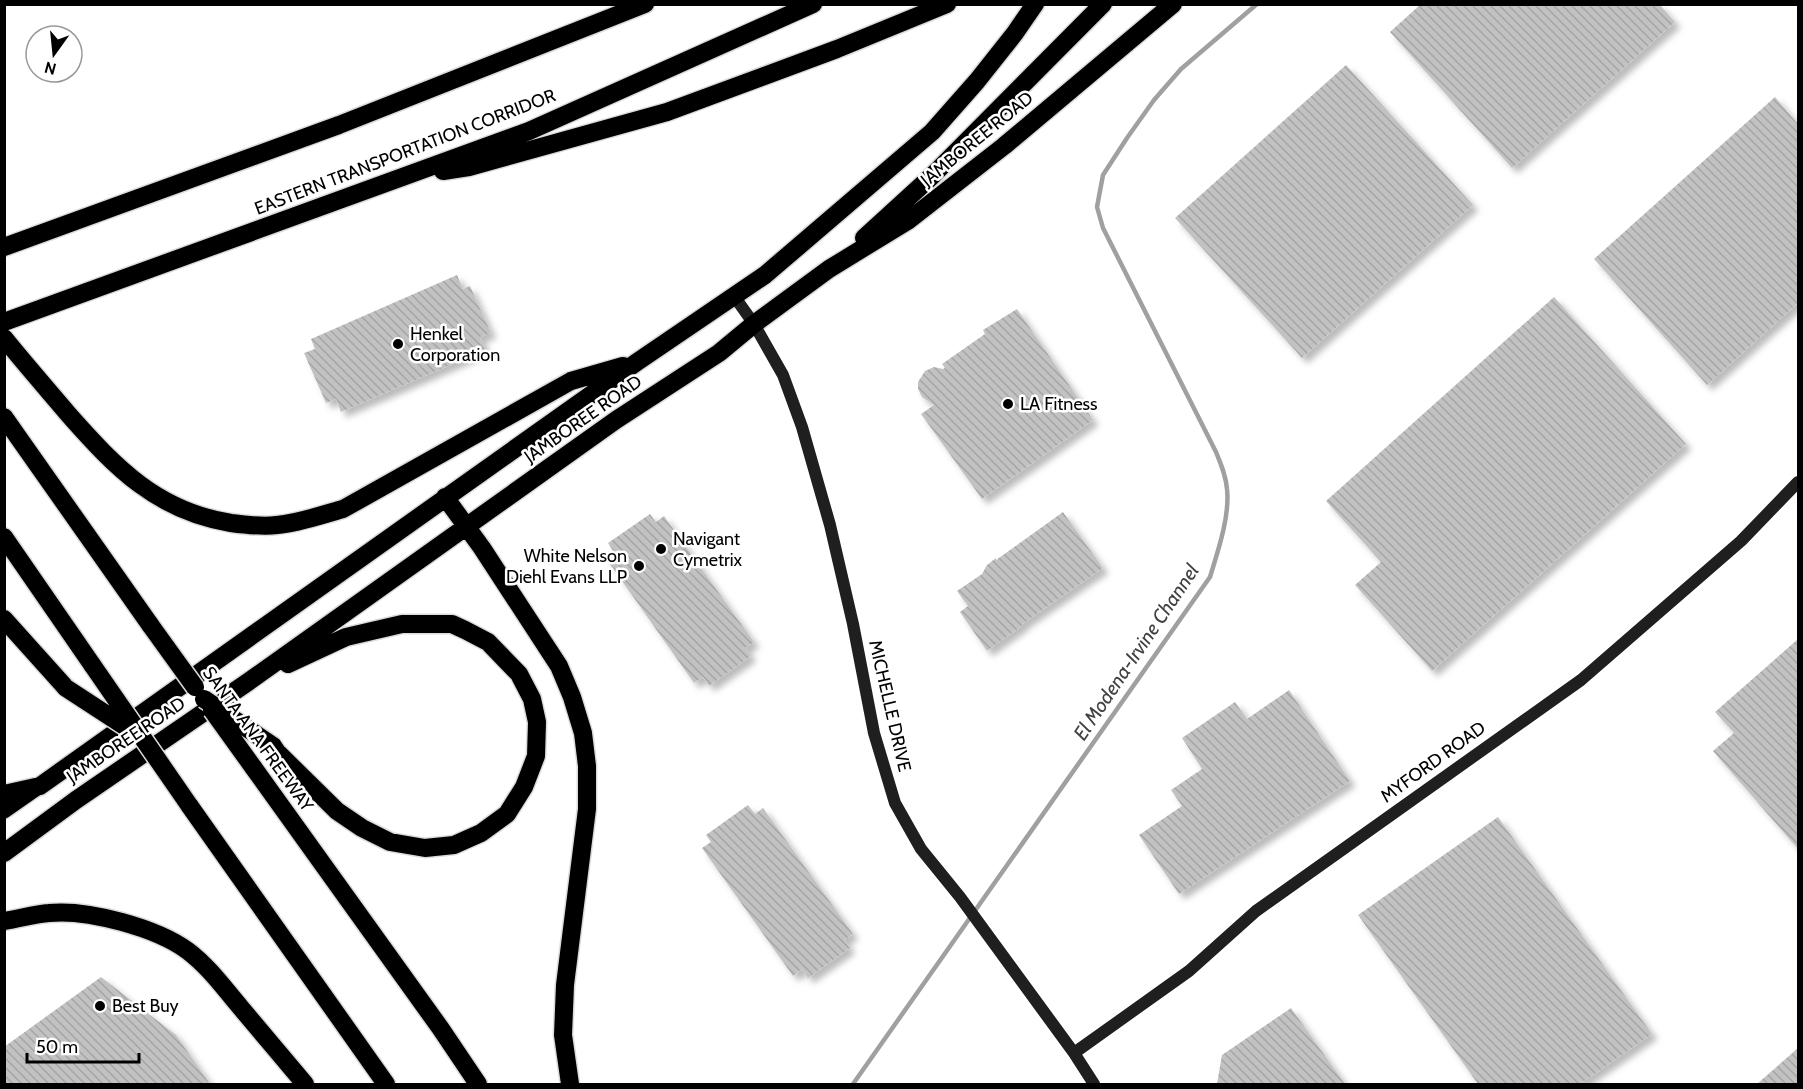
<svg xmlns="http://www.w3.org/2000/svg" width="1803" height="1089" font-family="Cabin,sans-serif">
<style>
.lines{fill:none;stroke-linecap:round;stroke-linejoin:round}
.stream{stroke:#a0a0a0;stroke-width:4.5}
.building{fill:url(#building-back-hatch);filter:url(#shadow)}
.primary-casing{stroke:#dbdbdb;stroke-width:18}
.highway-casing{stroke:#dbdbdb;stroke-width:21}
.secondary{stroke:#1f1f1f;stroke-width:12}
.primary{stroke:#000;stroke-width:15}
.highway{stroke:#000;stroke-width:18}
.highway-bridge-casing{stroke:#dbdbdb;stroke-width:21;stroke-linecap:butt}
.highway-bridge{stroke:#000;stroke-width:18}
.poi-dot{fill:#000;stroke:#fff;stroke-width:2}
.labels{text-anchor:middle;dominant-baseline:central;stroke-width:5;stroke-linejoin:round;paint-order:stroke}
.street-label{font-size:18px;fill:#000;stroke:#fff}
.poi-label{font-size:18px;fill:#000;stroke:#fff;text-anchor:start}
.water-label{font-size:20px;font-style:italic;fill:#414141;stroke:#fff}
</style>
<defs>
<pattern id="building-back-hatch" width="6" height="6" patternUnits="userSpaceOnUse" patternTransform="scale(1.5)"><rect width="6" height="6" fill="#c2c2c2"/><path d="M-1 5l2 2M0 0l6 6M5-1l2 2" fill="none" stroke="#a5a5a5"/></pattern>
<filter id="shadow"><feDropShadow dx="5.5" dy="5.5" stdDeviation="3" flood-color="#0004"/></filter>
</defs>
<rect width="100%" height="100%" fill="#fff"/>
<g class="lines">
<!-- stream -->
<path class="stream" d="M 853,1084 L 1210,577 C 1218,551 1230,516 1227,489 C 1226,476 1221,464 1216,452 L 1103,228 L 1097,207 L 1103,175 L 1127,138 L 1154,100 L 1181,69 L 1257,4"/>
</g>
<!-- building -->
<path class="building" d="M 1421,4 L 1659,4 L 1675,22 L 1512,168 L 1390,32 Z
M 1346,65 L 1473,205 L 1302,358 L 1175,218 Z
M 1775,97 L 1798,124 L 1798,303 L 1707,385 L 1594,259 Z
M 457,275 L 463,289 L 470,286 L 491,333 L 480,337 L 485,350 L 341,412 L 336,399 L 326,403 L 304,353 L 315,349 L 311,339 Z
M 1554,297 L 1686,444 L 1432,671 L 1355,585 L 1381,562 L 1326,501 Z
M 1017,309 L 1093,420 L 982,499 L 921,414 L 934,405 L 922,397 L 918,389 L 918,382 L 925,371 L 934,367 L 943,369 L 945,368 L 942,364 L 985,334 L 983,330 Z
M 1063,512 L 1103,568 L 1022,624 L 1023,625 L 987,651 L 960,612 L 968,606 L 957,591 L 982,574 L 987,565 L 996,558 L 996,560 Z
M 650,514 L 656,522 L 664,516 L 754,642 L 745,648 L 751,656 L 709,686 L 703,677 L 694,683 L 605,557 L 613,551 L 608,543 Z
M 1798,639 L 1798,849 L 1713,751 L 1734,733 L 1715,712 Z
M 1289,690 L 1350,781 L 1179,894 L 1139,835 L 1182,806 L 1171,790 L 1202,769 L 1182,738 L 1235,702 L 1247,719 Z
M 748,805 L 755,814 L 763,808 L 853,934 L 844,940 L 850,948 L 808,978 L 802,969 L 793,976 L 702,848 L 711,842 L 706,835 Z
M 1498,817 L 1652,1034 L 1580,1084 L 1478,1084 L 1358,915 Z
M 101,977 L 176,1035 L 210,1084 L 4,1084 L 4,1047 Z
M 1291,1008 L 1345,1084 L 1217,1084 L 1222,1055 Z
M 1798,1048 L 1798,1084 L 1757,1084 Z"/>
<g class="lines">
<defs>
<path id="primary" d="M 4,811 L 37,788"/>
<path id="highway" d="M 443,171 L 469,167 L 667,112 L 837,49 L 947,4
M 864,238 L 933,175 L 1103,4
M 4,247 L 339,125 L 645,4
M 4,322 L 529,131 L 813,4
M 4,338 C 25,364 47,389 69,415 C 116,468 157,511 231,523 C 246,525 262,527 277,525 C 299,523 321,515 343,509 L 571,381 L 623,366
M 4,417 L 151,626
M 445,497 L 482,548 L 559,666 L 572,697 L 583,733 L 587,766 L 587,809 L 565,985 L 563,1035 L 570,1084
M 4,537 L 93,666
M 4,619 L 66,688
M 277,752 L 337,811 L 362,828 L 390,842 L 425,848 L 454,845 L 481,833 L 507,814 L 524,787 L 536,756 L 537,722 L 532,699 L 519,674 L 488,642 L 465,630 L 452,624 L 402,624 L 346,637 L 288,664
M 253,767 L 441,1029 L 478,1084
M 4,794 L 40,786 L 637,362 L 765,275 L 932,132 L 977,81 L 1015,33 L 1035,4
M 189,805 L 386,1084
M 4,853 L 76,800 L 248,682 L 616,420 L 719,353 L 754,324 L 829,269 L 909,220 L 1004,146 L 1173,4
M 4,921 C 19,919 34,914 49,913 C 88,909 157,928 188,951 C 209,967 224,988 241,1008 C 262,1033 284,1059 305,1084"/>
</defs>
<!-- primary casing -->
<use href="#primary" class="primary-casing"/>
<!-- highway casing -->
<use href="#highway" class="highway-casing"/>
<!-- secondary -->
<path class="secondary" d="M 734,296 L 754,324 L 783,375 L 802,427 L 830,525 L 853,624 L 874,733 L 895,803 L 921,849 L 960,897 L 1074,1053 L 1094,1084
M 1074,1053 L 1189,971 L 1256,911 L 1581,680 L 1741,541 L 1798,482"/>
<!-- primary -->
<use href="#primary" class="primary"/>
<!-- highway -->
<use href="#highway" class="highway"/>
<defs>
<path id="highway-bridge" d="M 151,626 L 195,687
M 93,666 L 189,805
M 66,688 L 132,731
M 204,699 L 273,746 L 277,752
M 212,710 L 253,767"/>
</defs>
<!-- highway-bridge casing -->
<use href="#highway-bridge" class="highway-bridge-casing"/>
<!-- highway-bridge -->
<use href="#highway-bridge" class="highway-bridge"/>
</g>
<!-- markers -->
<g class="poi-dot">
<circle cx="398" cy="344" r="6"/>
<circle cx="1008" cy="404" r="6"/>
<circle cx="661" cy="549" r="6"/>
<circle cx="639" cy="566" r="6"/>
<circle cx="100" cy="1006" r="6"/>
</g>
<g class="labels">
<!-- street labels -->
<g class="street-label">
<text transform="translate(977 139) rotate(-39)">JAMBOREE ROAD</text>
<text transform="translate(405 152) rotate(-21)">EASTERN TRANSPORTATION CORRIDOR</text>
<text transform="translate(583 419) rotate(-35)">JAMBOREE ROAD</text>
<text transform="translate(890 706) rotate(77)">MICHELLE DRIVE</text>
<text transform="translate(258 739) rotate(54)">SANTA ANA FREEWAY</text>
<text transform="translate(126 740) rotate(-34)">JAMBOREE ROAD</text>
<text transform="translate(1433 762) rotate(-36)">MYFORD ROAD</text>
</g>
<!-- poi labels -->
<g class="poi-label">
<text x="410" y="334">Henkel<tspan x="410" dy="21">Corporation</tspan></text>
<text x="1020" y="404">LA Fitness</text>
<text x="673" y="539">Navigant<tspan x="673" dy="21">Cymetrix</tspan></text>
<text x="627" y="556" text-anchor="end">White Nelson<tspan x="627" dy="21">Diehl Evans LLP</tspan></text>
<text x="112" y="1006">Best Buy</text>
</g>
<!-- water labels -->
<g class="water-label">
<text transform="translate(1136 652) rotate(-56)">El Modena-Irvine Channel</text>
</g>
</g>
<!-- border -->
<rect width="1803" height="1089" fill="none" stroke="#000000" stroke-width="12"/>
<!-- north arrow -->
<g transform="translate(54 54) rotate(195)"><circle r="28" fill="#ffffff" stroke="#999999" stroke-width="1.5"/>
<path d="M0-4.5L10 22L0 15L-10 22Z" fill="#000000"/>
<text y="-9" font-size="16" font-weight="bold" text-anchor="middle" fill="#000000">N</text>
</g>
<!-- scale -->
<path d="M27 1053v9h112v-9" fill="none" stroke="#000000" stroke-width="3"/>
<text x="36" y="1053" font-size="18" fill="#000000" stroke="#ffffff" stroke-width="4.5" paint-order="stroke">50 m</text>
</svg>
